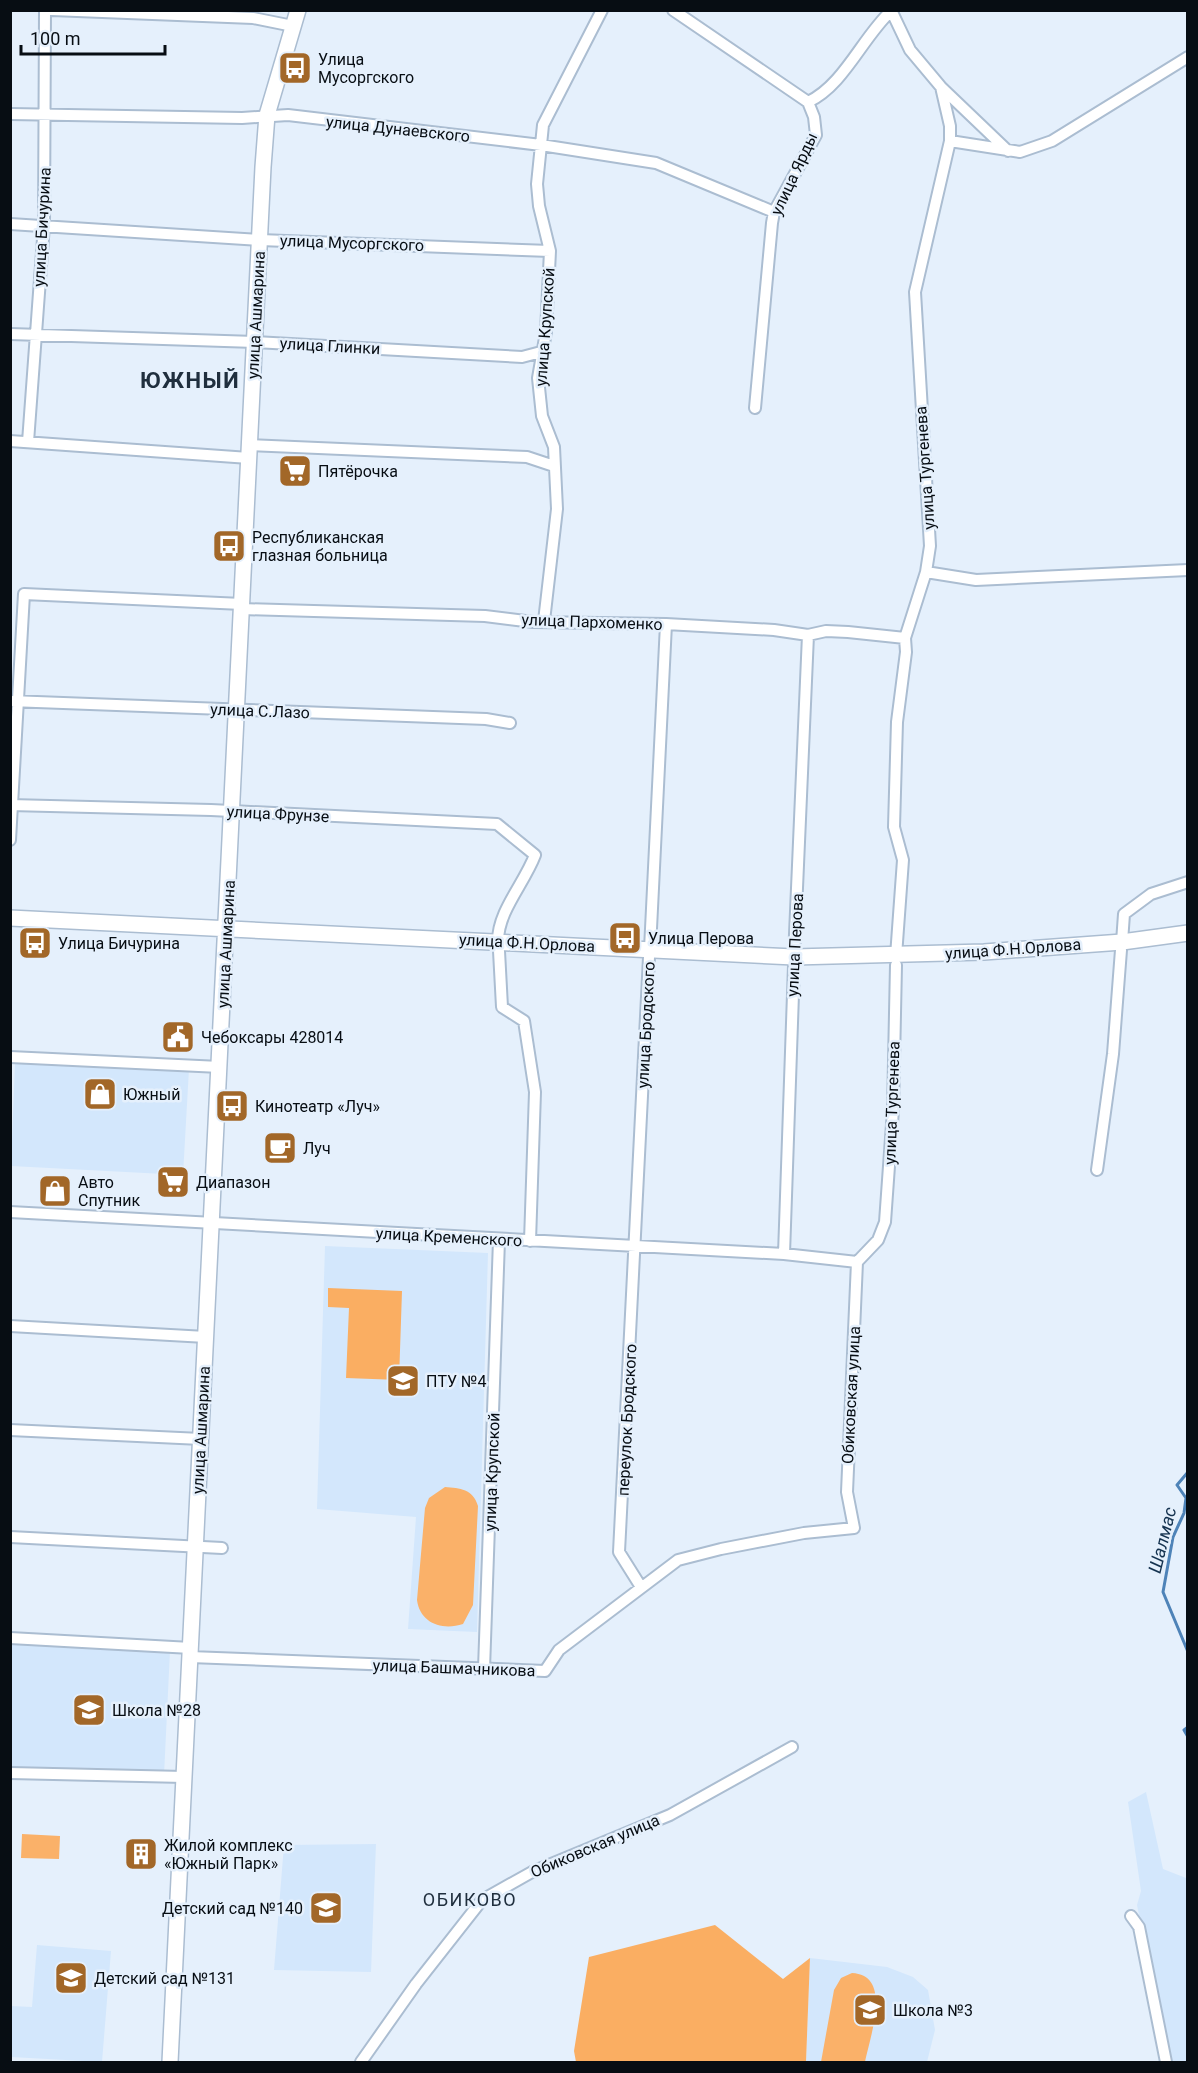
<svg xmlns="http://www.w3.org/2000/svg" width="1198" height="2073" font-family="Roboto,sans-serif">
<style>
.built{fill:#d3e7fc}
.green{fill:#fab169}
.forest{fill:#faae62}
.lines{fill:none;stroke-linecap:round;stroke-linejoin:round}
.stream{stroke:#4e83b8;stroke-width:3}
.street-casing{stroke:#abbdd1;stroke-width:14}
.secondary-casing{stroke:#abbdd1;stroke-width:18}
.street{stroke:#fff;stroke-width:10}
.secondary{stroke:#fff;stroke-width:15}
.labels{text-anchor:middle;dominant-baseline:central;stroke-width:5;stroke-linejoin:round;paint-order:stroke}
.poi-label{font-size:16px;fill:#070d13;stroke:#e5f0fc;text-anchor:start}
.street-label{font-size:16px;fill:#070d13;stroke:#e5f0fc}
.water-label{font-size:18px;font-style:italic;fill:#14324f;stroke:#e5f0fc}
.neighbourhood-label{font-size:18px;letter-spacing:1.5px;fill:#202f3e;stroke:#e5f0fc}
.district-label{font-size:22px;font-weight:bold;letter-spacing:1.5px;fill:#202f3e;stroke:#e5f0fc}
</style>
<rect width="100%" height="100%" fill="#e5f0fc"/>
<!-- built -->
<path class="built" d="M 15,1063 L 189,1069 L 183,1175 L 11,1166 Z
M 325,1246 L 488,1253 L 477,1632 L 408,1629 L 416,1517 L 317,1509 Z
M 11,1644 L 170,1651 L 164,1775 L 11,1769 Z
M 1146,1792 L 1163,1869 L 1186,1878 L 1187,2062 L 1168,2062 L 1137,1905 L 1141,1891 L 1128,1802 Z
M 376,1844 L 371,1972 L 274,1970 L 284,1845 Z
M 37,1945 L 111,1951 L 102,2062 L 11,2057 L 11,2006 L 32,2007 Z
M 810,1958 L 887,1967 L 913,1977 L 928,1990 L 935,2030 L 927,2062 L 806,2062 Z"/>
<!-- green -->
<path class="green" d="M 445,1487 C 460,1488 473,1489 478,1506 L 473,1605 L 463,1624 C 442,1631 420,1623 417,1600 L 425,1508 L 429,1498 Z
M 22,1834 L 60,1836 L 59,1859 L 21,1858 Z
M 852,1973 C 893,1975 870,2036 865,2062 L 821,2062 L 834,1990 L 841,1978 Z"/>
<!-- forest -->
<path class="forest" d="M 328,1288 L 402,1291 L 399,1380 L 346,1378 L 349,1308 L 328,1307 Z
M 715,1925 L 783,1979 L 810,1958 L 806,2062 L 576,2062 L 574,2051 L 589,1957 Z"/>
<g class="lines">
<!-- stream -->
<path class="stream" d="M 1188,1472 L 1177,1485 L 1186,1498 L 1184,1513 L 1173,1537 L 1163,1592 L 1188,1652
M 1188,1727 L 1184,1730 L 1188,1737"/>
<defs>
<path id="street" d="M 52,10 L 253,18 L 293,26
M 673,10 L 808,102 L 814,117 L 816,135 L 774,212 L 772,223 L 755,408
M 891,10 L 910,50 L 941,87 L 1008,151
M 808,102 C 844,85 862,38 891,11
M 10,114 L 242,118 L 288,115 L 541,145 L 656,163 L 774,212
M 950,141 L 1020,152 L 1052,141 L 1188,57
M 10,224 L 260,240 L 550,251
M 10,334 L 255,342 L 522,357 L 541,352
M 10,441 L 249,458
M 28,442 L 44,225 L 45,10
M 250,445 L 527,457 L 554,466
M 926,572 L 976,580 L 1188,570
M 242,609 L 485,616 L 533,622 L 666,624 L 774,630 L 808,635 L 826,631 L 848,632 L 905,638
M 544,621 L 557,509 L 554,447 L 542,416 L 538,378 L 546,332 L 550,251 L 539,206 L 537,184 L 543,125 L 602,10
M 10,701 L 486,719 L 510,723
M 10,805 L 211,810 L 497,824 L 535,855 C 524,884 498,911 498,941
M 10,840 L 24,594 L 242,604
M 1122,942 L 1124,914 L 1151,894 L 1188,882
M 650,949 L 666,624
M 499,951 L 502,1007 L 524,1021 L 535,1092 L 530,1241
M 896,956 L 903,860 L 894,827 L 897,722 L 906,652 L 905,638 L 926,572 L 930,546 L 915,292 L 950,141 L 950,126 L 941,87
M 794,957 L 808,635
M 10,1057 L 220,1067
M 1097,1170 L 1113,1054 L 1121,950
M 10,1212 L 784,1254 L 857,1262
M 784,1254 L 794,965
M 857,1262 L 878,1240 L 885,1222 L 893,1110 L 896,965
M 10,1326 L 206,1337
M 10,1430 L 201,1439
M 10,1537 L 222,1548
M 641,1587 L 619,1552 L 649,957
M 10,1638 L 191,1648
M 190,1657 L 545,1671 L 559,1650 L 678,1560 L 721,1549 L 804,1533 L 854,1528 L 847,1492 L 857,1262
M 484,1669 L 499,1240
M 10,1773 L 184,1777
M 1131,1916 L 1139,1927 L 1166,2062
M 361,2062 L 416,1984 L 482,1900 L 532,1872 L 670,1815 L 792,1747"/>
<path id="secondary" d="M 10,918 L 794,957 L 984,952 L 1122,942 L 1188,933
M 170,2062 L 263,167 L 267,115 L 298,10"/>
</defs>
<!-- street casing -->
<use href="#street" class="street-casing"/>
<!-- secondary casing -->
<use href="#secondary" class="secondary-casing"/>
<!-- street -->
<use href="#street" class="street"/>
<!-- secondary -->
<use href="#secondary" class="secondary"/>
</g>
<!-- icons -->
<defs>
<symbol id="bus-square" viewBox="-11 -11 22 22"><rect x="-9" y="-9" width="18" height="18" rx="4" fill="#a26728" stroke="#e5f0fc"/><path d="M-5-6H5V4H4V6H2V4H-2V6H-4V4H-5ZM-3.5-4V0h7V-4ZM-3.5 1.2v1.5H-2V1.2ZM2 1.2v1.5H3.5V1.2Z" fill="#fff"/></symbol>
<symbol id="supermarket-square" viewBox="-11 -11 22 22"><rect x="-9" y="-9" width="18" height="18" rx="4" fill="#a26728" stroke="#e5f0fc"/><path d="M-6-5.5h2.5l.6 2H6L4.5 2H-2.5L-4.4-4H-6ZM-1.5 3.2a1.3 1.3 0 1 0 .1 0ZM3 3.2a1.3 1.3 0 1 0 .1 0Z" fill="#fff"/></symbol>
<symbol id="civic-square" viewBox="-11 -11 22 22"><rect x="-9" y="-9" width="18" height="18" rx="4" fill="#a26728" stroke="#e5f0fc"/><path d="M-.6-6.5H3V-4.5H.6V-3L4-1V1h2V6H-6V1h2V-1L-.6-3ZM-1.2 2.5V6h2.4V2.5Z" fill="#fff"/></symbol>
<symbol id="shop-square" viewBox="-11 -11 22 22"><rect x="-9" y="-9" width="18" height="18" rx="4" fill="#a26728" stroke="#e5f0fc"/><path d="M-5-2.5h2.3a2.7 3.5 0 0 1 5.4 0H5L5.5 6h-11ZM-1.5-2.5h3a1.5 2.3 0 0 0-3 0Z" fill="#fff"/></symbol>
<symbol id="cafe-square" viewBox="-11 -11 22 22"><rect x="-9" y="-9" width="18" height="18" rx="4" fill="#a26728" stroke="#e5f0fc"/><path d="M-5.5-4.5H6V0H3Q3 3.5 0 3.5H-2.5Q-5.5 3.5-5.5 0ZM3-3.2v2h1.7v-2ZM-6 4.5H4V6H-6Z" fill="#fff"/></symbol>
<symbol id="university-square" viewBox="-11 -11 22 22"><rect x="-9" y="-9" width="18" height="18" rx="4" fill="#a26728" stroke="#e5f0fc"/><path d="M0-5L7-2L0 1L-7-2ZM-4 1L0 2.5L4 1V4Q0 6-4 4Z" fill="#fff"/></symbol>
<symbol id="school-square" viewBox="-11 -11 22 22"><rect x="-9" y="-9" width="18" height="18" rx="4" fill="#a26728" stroke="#e5f0fc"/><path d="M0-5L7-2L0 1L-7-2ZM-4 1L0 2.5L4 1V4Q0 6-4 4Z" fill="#fff"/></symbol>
<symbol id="building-square" viewBox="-11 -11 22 22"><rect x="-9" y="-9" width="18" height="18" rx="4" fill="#a26728" stroke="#e5f0fc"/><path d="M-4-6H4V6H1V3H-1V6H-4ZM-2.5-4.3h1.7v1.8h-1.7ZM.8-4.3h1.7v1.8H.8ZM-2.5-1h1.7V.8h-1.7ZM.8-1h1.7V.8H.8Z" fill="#fff"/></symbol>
</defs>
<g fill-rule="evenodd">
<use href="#bus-square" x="276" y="49" width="38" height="38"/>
<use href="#supermarket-square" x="276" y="452" width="38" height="38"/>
<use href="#bus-square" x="210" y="527" width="38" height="38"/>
<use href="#bus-square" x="606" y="919" width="38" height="38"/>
<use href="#bus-square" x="16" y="924" width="38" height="38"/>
<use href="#civic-square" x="159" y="1018" width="38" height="38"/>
<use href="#shop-square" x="81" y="1075" width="38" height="38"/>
<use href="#bus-square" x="213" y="1087" width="38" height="38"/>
<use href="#cafe-square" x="261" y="1129" width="38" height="38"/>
<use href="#supermarket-square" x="154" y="1163" width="38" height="38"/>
<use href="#shop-square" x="36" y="1172" width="38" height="38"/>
<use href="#university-square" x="384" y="1362" width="38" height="38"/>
<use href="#school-square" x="70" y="1691" width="38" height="38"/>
<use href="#building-square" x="122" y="1835" width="38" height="38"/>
<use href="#school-square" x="307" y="1889" width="38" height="38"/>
<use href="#school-square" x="52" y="1959" width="38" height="38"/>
<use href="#school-square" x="851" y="1991" width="38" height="38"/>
</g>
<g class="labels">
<!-- poi labels -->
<g class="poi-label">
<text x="318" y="59">Улица<tspan x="318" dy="18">Мусоргского</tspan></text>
<text x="318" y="471">Пятёрочка</text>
<text x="252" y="537">Республиканская<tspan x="252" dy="18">глазная больница</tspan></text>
<text x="648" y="938">Улица Перова</text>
<text x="58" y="943">Улица Бичурина</text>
<text x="201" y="1037">Чебоксары 428014</text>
<text x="123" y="1094">Южный</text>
<text x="255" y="1106">Кинотеатр «Луч»</text>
<text x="303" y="1148">Луч</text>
<text x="78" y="1182">Авто<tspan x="78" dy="18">Спутник</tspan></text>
<text x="196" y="1182">Диапазон</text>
<text x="426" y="1381">ПТУ №4</text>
<text x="112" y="1710">Школа №28</text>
<text x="164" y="1845">Жилой комплекс<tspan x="164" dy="18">«Южный Парк»</tspan></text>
<text x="303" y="1908" text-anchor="end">Детский сад №140</text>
<text x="94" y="1978">Детский сад №131</text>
<text x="893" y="2010">Школа №3</text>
</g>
<!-- street labels -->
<g class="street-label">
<text transform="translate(398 129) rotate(6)">улица Дунаевского</text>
<text transform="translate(794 174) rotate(-65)">улица Ярды</text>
<text transform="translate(42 227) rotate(-87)">улица Бичурина</text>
<text transform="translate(352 243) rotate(2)">улица Мусоргского</text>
<text transform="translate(256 315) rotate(-87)">улица Ашмарина</text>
<text transform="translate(545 327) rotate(-86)">улица Крупской</text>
<text transform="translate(330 346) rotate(3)">улица Глинки</text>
<text transform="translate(925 468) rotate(-94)">улица Тургенева</text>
<text transform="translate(592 622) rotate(2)">улица Пархоменко</text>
<text transform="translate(260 711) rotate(2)">улица С.Лазо</text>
<text transform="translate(278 814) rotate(3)">улица Фрунзе</text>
<text transform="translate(527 943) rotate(3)">улица Ф.Н.Орлова</text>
<text transform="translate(226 944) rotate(-87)">улица Ашмарина</text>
<text transform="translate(795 945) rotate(-87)">улица Перова</text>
<text transform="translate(1013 949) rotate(-4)">улица Ф.Н.Орлова</text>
<text transform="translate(646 1025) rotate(-87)">улица Бродского</text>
<text transform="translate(892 1103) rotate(-88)">улица Тургенева</text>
<text transform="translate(449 1237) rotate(3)">улица Кременского</text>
<text transform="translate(851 1395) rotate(-87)">Обиковская улица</text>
<text transform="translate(627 1420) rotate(-87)">переулок Бродского</text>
<text transform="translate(201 1430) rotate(-87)">улица Ашмарина</text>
<text transform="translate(492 1472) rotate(-88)">улица Крупской</text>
<text transform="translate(454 1668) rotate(2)">улица Башмачникова</text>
<text transform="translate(595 1846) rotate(-23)">Обиковская улица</text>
</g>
<!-- water labels -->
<g class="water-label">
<text transform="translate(1162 1540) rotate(-76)">Шалмас</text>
</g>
<!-- neighbourhood labels -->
<g class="neighbourhood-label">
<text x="470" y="1899">ОБИКОВО</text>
</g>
<!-- district labels -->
<g class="district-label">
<text x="190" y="380">ЮЖНЫЙ</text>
</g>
</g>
<!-- border -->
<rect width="1198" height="2073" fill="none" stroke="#070d13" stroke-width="24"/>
<!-- scale -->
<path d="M21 45v9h144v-9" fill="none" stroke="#070d13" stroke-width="3"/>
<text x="30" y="45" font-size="18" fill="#070d13" stroke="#e5f0fc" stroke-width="4.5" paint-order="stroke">100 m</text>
</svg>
